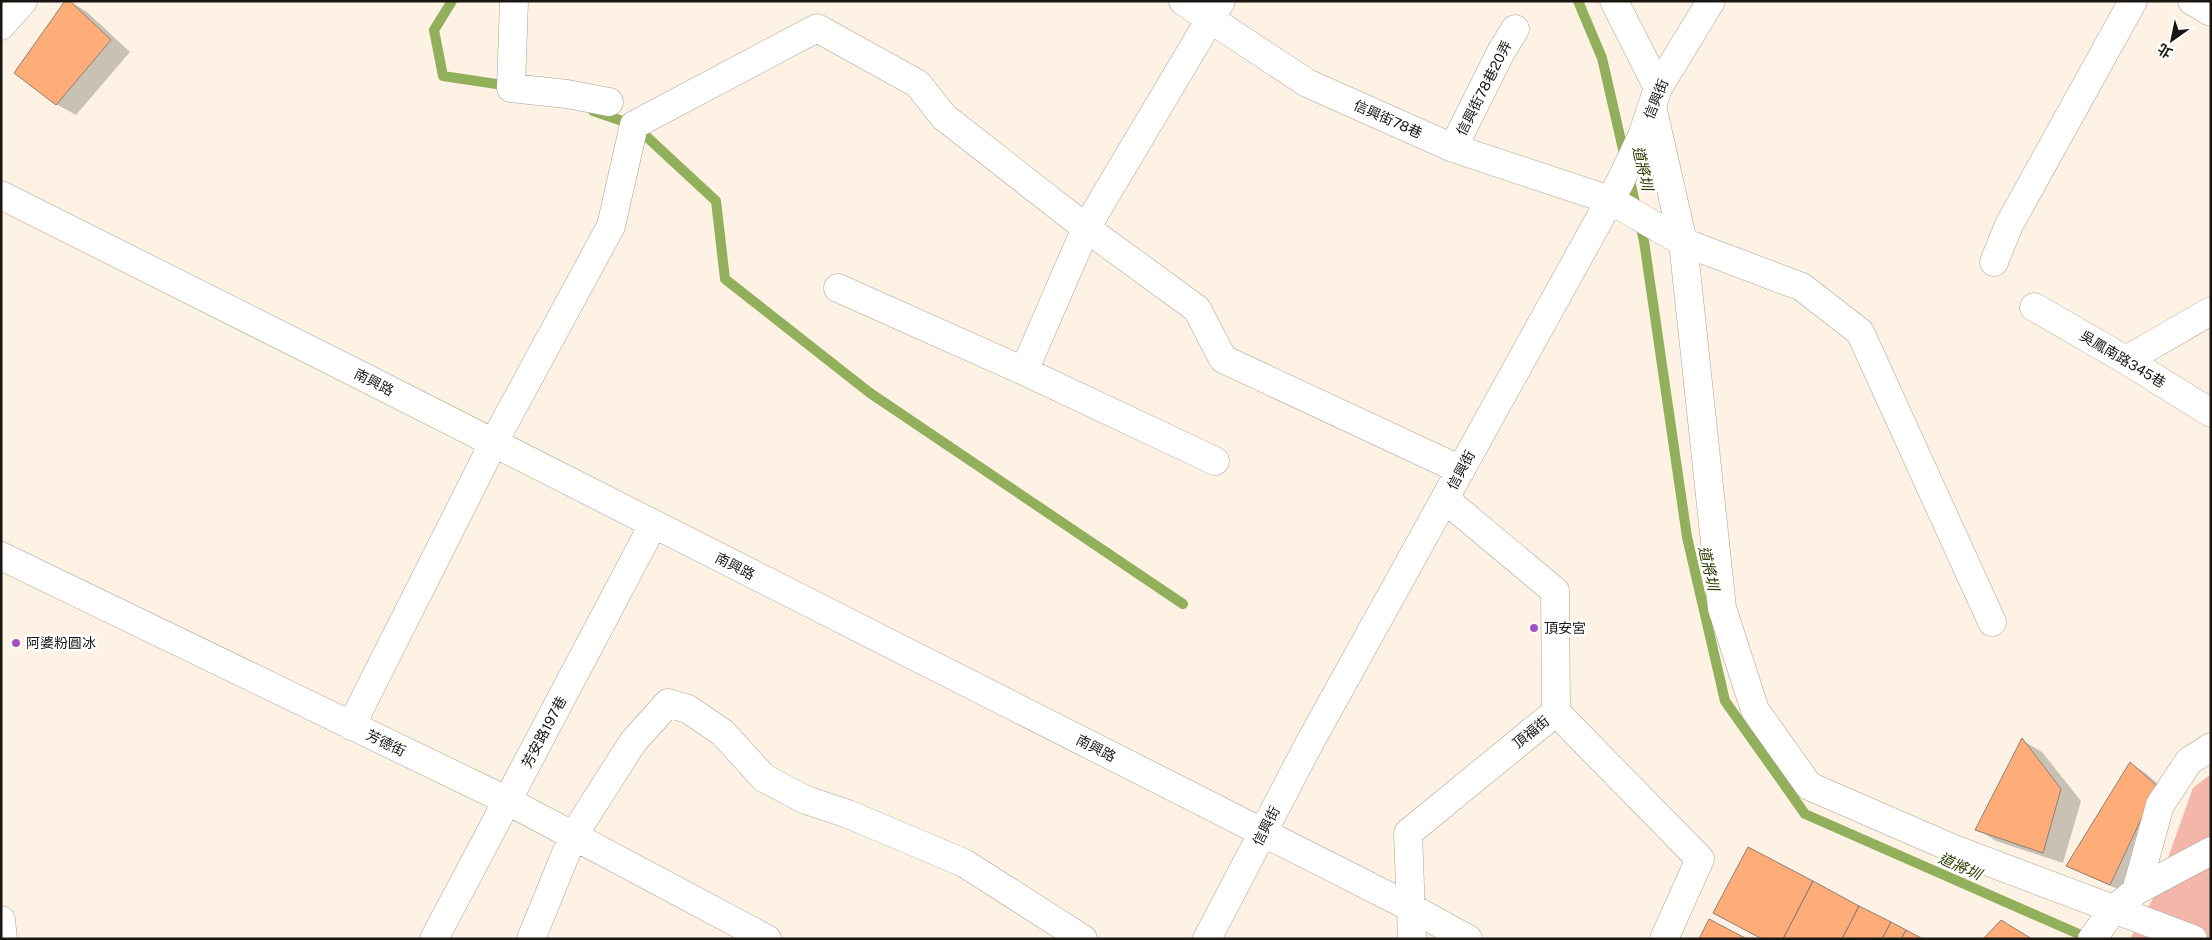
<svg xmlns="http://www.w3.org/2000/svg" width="2212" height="940" font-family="'Public Sans','Noto Sans TC',sans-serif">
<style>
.green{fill:#f4b5ab}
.shadow{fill:#0003}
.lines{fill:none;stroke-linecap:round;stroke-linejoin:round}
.stream{stroke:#92b05c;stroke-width:10}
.building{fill:#fead79;stroke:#8e7f76}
.minor-casing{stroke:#aca294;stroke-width:29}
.minor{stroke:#fff;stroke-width:28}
.poi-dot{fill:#a452c1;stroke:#fff;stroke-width:2}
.labels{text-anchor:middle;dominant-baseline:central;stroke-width:5;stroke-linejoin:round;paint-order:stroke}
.street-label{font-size:14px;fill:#191611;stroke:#fff}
.poi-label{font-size:14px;fill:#191611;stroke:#fff;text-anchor:start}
.water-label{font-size:15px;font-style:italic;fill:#2c3f00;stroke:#fff}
</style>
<rect width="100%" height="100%" fill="#fdf2e3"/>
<!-- green -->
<path class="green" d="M 2211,774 L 2211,939 L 2130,939 L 2154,897 L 2193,788 Z"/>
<!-- shadow -->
<path class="shadow" d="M 69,1 L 87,12 L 130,52 L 76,115 L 56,104 Z
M 2022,740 L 2042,752 L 2081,801 L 2063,863 L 1996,841 L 1977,829 Z
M 2131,764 L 2144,772 L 2170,794 L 2124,892 L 2067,866 Z"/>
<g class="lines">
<!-- stream -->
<path class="stream" d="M 452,1 L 434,30 L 443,76 L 510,86
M 1578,1 L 1602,58 L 1625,158
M 593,111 L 634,125 L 716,201 L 725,279 L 870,393 L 1183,604
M 1629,177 L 1644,241 L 1687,537 L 1725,701 L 1805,814 L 2090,939"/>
</g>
<!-- building -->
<path class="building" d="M 65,1 L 70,1 L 111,40 L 56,105 L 14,73 Z
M 2022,738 L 2061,789 L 2043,853 L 1975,830 Z
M 2130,762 L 2157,786 L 2110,885 L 2066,866 Z
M 1748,847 L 1813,881 L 1783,939 L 1762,939 L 1713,913 Z
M 1813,881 L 1859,906 L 1842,939 L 1783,939 Z
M 1859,906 L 1891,922 L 1882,939 L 1842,939 Z
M 1709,919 L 1747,939 L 1699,939 Z
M 2001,920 L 2032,939 L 1983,939 Z
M 1891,922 L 1906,930 L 1901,939 L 1882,939 Z
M 1906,930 L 1923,939 L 1901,939 Z"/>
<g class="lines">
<defs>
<path id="minor" d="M 514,1 L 511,88 L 567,94 L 609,102
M 1183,1 L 1307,83 L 1453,148 L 1610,200 L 1683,242 L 1802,287 L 1860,332 L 1992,622
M 1614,1 L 1658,88
M 2192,1 L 2211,12
M 1,26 L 23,1
M 1652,106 L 1683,242 L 1722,608 L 1755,710 L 1809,786 L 1954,849 L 2193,939
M 1453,148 L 1501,52 L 1515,29
M 1,195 C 472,430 941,670 1410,907 L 1468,939
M 1994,262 L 2009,225 L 2133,1
M 838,288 L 1024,371 L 1215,461
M 2034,307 L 2126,360 L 2211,413
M 2126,360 L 2211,311
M 1024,371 L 1086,228 L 1221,1
M 1,556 L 508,801 L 767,939
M 1556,712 L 1700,859 L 1664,939
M 351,726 L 494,442 L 611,226 L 634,125 L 817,28 L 918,84 L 944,117 L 1086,228 L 1197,309 L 1223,359 L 1461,470
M 2136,891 L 2160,805 L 2189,761 L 2211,747
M 1,920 L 3,939
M 434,939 L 653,525
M 531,939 L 573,836 L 633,742 L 668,703 L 688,709 L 723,733 L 764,778 L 806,800 L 848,814 L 964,863 L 1083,939
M 1207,939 L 1309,744 L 1620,182 L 1642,136 L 1658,88 L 1711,1
M 1412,939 L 1408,833 L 1556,712 L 1555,591 L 1446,500
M 2092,939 L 2113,910 L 2136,891 L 2211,851"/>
</defs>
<!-- minor casing -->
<use href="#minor" class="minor-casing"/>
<!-- minor -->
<use href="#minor" class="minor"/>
</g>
<!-- markers -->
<g class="poi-dot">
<circle cx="1534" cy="628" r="5"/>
<circle cx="16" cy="643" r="5"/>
</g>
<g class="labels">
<!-- street labels -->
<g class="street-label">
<text transform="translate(1484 88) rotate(-63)">信興街78巷20弄</text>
<text transform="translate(1656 99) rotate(-68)">信興街</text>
<text transform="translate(1388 119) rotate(24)">信興街78巷</text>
<text transform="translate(2123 359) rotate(31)">吳鳳南路345巷</text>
<text transform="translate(374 382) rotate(27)">南興路</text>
<text transform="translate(1461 470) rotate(-62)">信興街</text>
<text transform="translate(735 566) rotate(27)">南興路</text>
<text transform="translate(544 732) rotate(-62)">芳安路197巷</text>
<text transform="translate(1531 732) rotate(-39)">頂福街</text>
<text transform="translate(386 743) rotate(26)">芳德街</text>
<text transform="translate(1096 748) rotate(27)">南興路</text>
<text transform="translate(1266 826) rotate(-63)">信興街</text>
</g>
<!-- poi labels -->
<g class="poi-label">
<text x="1544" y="628">頂安宮</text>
<text x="26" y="643">阿婆粉圓冰</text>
</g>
<!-- water labels -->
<g class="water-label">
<text transform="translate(1643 168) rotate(77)">道將圳</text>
<text transform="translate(1709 568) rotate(77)">道將圳</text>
<text transform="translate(1960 866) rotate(24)">道將圳</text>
</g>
</g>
<!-- border -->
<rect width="2212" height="940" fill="none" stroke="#191611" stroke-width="5"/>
<!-- north arrow -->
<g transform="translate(2172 40) rotate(213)" stroke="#ffffff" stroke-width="4" paint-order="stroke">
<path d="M0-4L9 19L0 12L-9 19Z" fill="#191611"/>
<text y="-8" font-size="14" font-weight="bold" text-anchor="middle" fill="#191611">北</text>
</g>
</svg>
